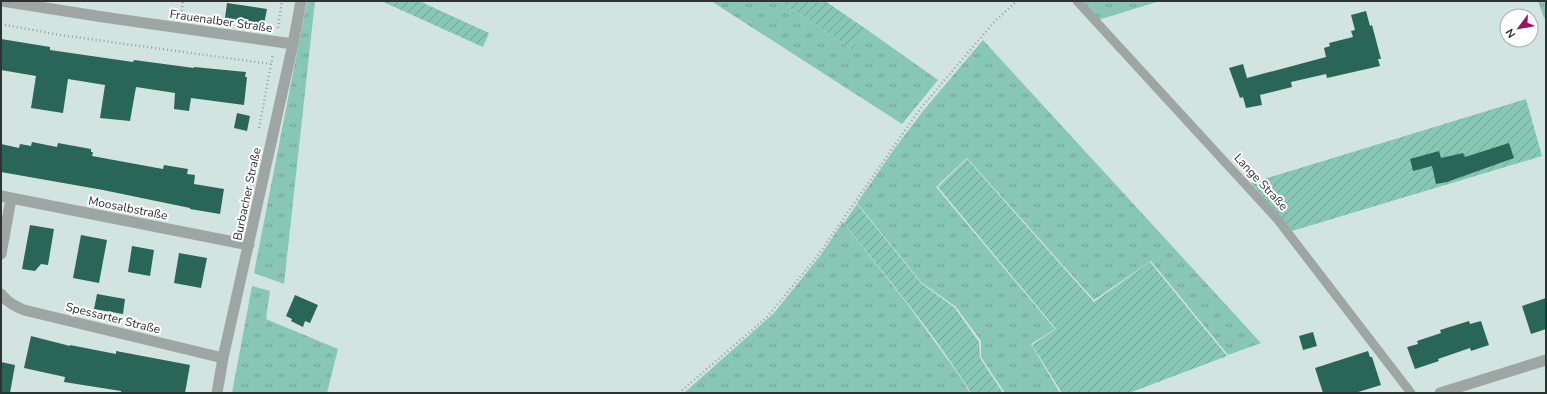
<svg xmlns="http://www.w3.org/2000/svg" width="1547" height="394" font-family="'Nunito Sans',sans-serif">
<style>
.grass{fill:url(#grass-tufts)}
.garden{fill:url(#garden-furrows)}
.building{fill:#2a6658}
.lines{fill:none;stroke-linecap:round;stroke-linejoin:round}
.path{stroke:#96a4a0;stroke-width:2.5;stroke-dasharray:1 3;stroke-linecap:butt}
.service{stroke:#9ea6a3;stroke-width:9}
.minor{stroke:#9ea6a3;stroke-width:11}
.labels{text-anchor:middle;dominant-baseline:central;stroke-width:4;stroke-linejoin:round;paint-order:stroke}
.street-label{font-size:12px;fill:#2d3331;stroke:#fff}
</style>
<defs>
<pattern id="grass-tufts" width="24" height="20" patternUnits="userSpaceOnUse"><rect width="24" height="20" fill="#89c7b5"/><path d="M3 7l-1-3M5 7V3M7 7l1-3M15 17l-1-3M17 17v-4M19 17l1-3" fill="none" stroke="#70a294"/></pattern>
<pattern id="garden-furrows" width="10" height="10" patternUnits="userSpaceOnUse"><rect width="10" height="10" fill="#89c7b5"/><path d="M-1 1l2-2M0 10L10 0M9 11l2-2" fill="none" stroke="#70a294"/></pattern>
</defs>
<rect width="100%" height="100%" fill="#d2e4df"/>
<!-- grass -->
<path class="grass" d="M 307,1 L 315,1 L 284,284 L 254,273 Z
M 711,1 L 779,1 L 852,50 L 866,29 L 938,80 L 902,124 Z
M 1082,1 L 1160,1 L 1098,20 Z
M 1538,1 L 1546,1 L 1546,17 L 1544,18 Z
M 983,40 L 1261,343 L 1228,355 L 1151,261 L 1094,300 L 967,158 L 936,187 L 1055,329 L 1031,344 L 1060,393 L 1005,393 L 981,357 L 981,341 L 956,307 L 921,282 L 857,203 L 895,148 L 923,111 Z
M 843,222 L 905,301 L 959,375 L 970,393 L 684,393 L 774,313 L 820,256 Z
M 252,286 L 270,291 L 266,319 L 338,349 L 327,393 L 232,393 Z"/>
<!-- garden -->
<path class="garden" d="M 381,1 L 419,1 L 489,33 L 483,47 Z
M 779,1 L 825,1 L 866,29 L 852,50 Z
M 1526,99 L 1542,156 L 1292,231 L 1251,183 Z
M 967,159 L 1094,302 L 1150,262 L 1227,356 L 1129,393 L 1062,393 L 1032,345 L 1056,329 L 938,187 Z
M 857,204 L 921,283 L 955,308 L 979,342 L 980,358 L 1003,393 L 971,393 C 935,334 887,278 844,223 Z"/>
<!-- building -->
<path class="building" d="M 227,3 L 267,9 L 264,24 L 225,18 Z
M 1366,11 L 1370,26 L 1372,25 L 1381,59 L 1378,59 L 1380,66 L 1327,78 L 1326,74 L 1291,82 L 1292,87 L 1260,95 L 1262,105 L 1246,108 L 1243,97 L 1240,98 L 1229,68 L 1243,64 L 1247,78 L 1326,57 L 1324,48 L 1330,46 L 1329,43 L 1353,37 L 1351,31 L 1355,30 L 1351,15 Z
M 1,39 L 50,47 L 50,50 L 133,62 L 134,60 L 194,68 L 194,67 L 246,72 L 245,77 L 247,77 L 244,105 L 191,98 L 189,111 L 174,109 L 175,93 L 136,87 L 130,121 L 100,118 L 105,85 L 68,79 L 63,113 L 31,108 L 36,76 L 1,70 Z
M 237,113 L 250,116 L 247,131 L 234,128 Z
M 32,142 L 57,147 L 58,143 L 91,149 L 91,152 L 93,152 L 92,156 L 163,169 L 164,165 L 188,169 L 187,174 L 195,175 L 194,184 L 224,189 L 220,214 L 190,209 L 190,208 L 103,190 L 1,172 L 1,144 L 19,148 L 20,144 L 31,146 Z
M 1509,143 L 1514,158 L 1447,182 L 1436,184 L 1432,166 L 1413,171 L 1410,159 L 1439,151 L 1441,158 L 1463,153 L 1465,157 Z
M 30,225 L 54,229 L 48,265 L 41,264 L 35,271 L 22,269 Z
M 81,235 L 107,240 L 99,283 L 73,278 Z
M 132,246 L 154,250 L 150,276 L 128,272 Z
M 179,253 L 207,258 L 201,288 L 174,283 Z
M 97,294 L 125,299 L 123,314 L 94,309 Z
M 295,295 L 318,305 L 310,323 L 305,321 L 303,327 L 291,321 L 292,319 L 286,316 Z
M 1546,298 L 1546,329 L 1531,334 L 1522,306 Z
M 1469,321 L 1470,324 L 1481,321 L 1489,345 L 1471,351 L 1470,348 L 1438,359 L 1439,361 L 1415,369 L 1407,347 L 1418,344 L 1417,341 L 1441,333 L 1440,330 Z
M 1313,332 L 1317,346 L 1303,350 L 1299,336 Z
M 31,336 L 70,346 L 70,345 L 116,354 L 116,351 L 190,365 L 185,393 L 121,393 L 121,391 L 64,382 L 65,377 L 24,368 Z
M 1368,351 L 1370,357 L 1372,357 L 1381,385 L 1355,393 L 1323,393 L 1315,368 Z
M 1,362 L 15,365 L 10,393 L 1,393 Z"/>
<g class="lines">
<!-- path -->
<path class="path" d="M 181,15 L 183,1
M 1,24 L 60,35 L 271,64
M 278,28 L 282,1
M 259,128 L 273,54
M 679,393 L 767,317 L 816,258 L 920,109 L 995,21 L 1017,1"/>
<!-- service -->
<path class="service" d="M 1077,1 L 1278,220 L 1411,393"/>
<!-- minor -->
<path class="minor" d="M 2,1 L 103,17 L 293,44
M 1,196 L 249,245
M 1,254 L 11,199
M 1,294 C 7,302 14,306 24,310 L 223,358
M 217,393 L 223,358 L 293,44 L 301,1
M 1440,393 L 1546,360"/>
</g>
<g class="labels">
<!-- street labels -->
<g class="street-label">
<text transform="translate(221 21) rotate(8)">Frauenalber Straße</text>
<text transform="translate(1261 182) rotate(47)">Lange Straße</text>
<text transform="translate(247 194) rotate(-78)">Burbacher Straße</text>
<text transform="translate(128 208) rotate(11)">Moosalbstraße</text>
<text transform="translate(113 318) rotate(14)">Spessarter Straße</text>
</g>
</g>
<!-- border -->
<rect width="1547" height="394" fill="none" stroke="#2d3331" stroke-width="4"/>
<!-- north arrow -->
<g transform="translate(1519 28) rotate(238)"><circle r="19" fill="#ffffff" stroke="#abadad"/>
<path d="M0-3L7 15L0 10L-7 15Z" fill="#9d115e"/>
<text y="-6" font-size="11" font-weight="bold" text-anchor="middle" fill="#2d3331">N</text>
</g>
</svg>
